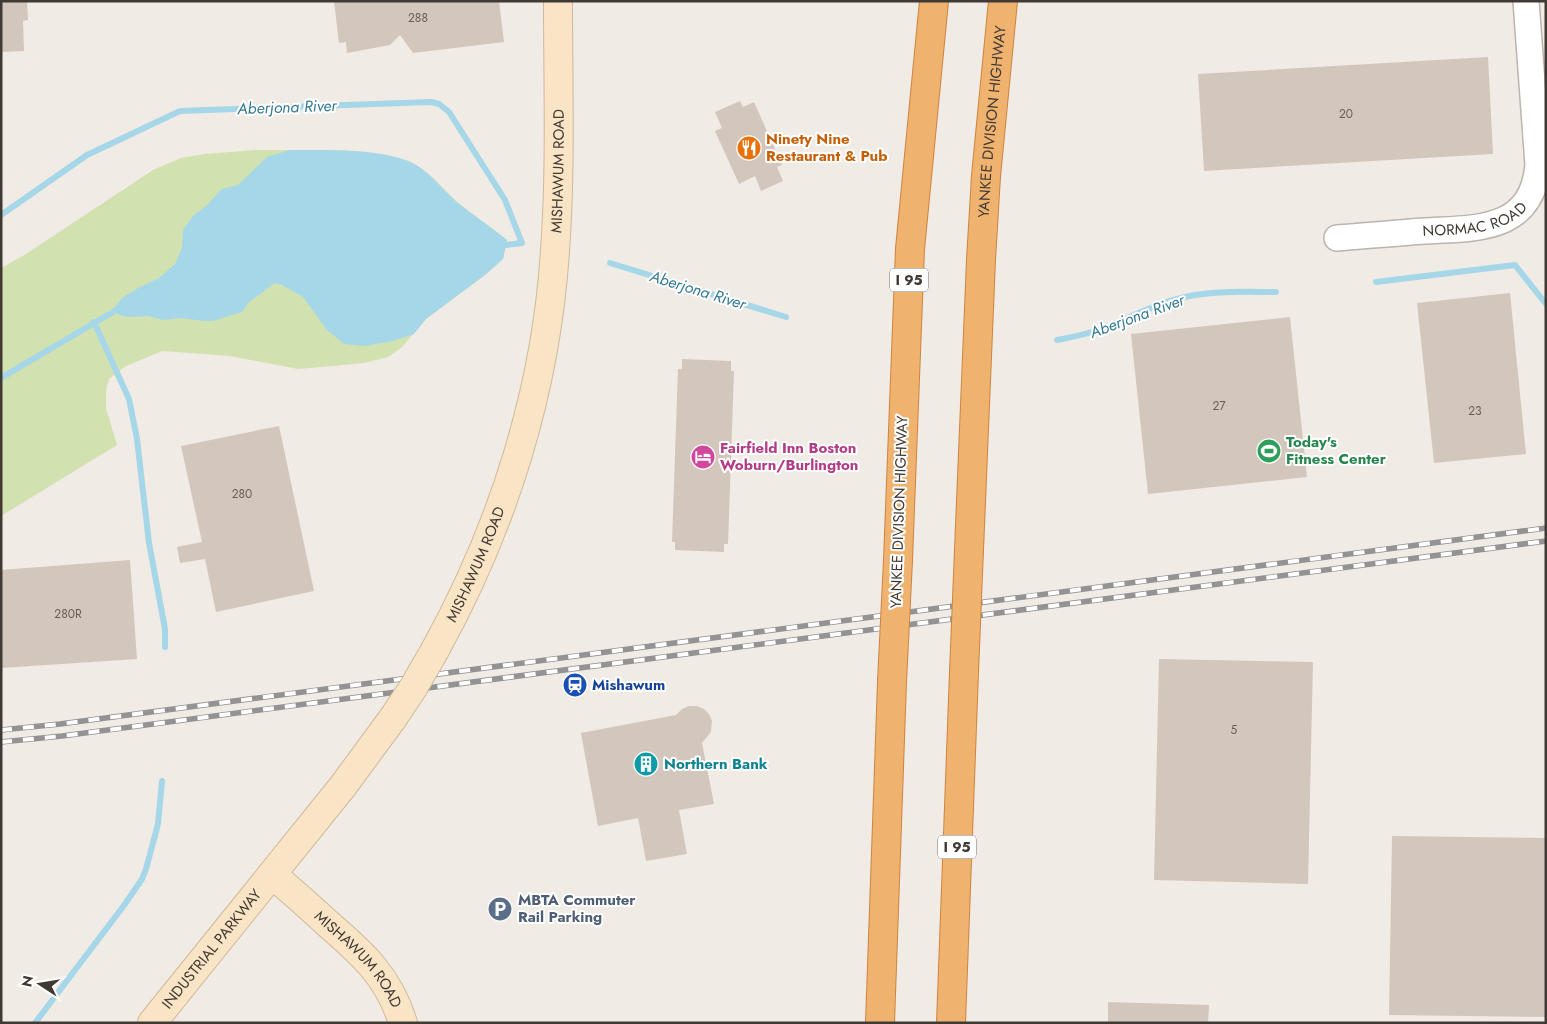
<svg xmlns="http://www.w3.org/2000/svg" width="1547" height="1024" font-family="Jost,sans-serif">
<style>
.green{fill:#d2e1b0}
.water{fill:#a5d7e8}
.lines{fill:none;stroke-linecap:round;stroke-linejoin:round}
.stream{stroke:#a5d7e8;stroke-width:6}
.building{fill:#d3c7bd}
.street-casing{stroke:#bdb4ab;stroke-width:28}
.secondary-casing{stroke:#cfb99a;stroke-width:30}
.highway-casing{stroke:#cd8441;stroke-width:30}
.street{stroke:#fff;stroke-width:25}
.secondary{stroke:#f9e5c5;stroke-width:28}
.highway{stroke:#f0b26f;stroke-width:28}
.rail-casing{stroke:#939393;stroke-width:5.5}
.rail{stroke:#fff;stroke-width:4;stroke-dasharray:11;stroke-linecap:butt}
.secondary-bridge-casing{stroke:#cfb99a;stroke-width:30;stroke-linecap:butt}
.highway-bridge-casing{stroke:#cd8441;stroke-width:30;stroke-linecap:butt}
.secondary-bridge{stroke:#f9e5c5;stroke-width:28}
.highway-bridge{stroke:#f0b26f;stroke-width:28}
.labels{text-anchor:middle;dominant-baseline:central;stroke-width:4;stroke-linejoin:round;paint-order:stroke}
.number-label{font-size:12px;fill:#665d56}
.shield{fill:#fff;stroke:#7a7571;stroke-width:1}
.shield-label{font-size:14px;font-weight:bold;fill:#413a34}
.street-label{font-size:15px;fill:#413a34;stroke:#fff}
.food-label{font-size:15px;font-weight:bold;fill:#c56008;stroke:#fff;text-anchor:start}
.leisure-label{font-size:15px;font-weight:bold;fill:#27864d;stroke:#fff;text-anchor:start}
.hotel-label{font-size:15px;font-weight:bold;fill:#b23c85;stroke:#fff;text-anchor:start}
.transit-label{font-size:15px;font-weight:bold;fill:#164399;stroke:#fff;text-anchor:start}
.culture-label{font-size:15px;font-weight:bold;fill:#0d838f;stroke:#fff;text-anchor:start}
.service-label{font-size:15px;font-weight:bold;fill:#4e5e75;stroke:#fff;text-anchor:start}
.water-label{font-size:16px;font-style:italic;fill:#357994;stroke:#fff}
</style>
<rect width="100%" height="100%" fill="#f0ebe4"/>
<!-- green -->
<path class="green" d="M 255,150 L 326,150 L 355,152 L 384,155 L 409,161 L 433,178 L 457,202 L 507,240 L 503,259 L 485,275 L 426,319 L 401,348 L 388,357 L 364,363 L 298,369 L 230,356 L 162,351 L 126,366 L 109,379 L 106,391 L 106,408 L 117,445 L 1,516 L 1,268 L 26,254 L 153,170 L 181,158 L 205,154 Z"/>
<!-- water -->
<path class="water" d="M 290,150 C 325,150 376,148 408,161 C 429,169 441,189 458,203 C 474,216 491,227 507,240 L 503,259 L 485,275 L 426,319 L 414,334 L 393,341 L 365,346 L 344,344 L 327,330 L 303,297 L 282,285 L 275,283 L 248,303 L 242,312 L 213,321 L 204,321 L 181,318 L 163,320 L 148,316 L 129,317 L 122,316 L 112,311 L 122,298 L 138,288 L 159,278 L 175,264 L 182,248 L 183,230 L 193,216 L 206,206 L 222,189 L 238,185 L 267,157 Z"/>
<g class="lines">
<!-- stream -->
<path class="stream" d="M 1,215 L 87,155 L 180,111 L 431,102 L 439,104 L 449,112 L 505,200 L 522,243 L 498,246
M 610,263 L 786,317
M 1376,282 L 1515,265 L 1546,304
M 94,322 L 129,399 L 137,439 L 149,543 L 165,629 L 165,647
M 1057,340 C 1073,337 1087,334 1102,329 C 1127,319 1151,306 1177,299 C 1209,290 1243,292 1276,292
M 1,378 L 118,309
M 35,1023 L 125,904 L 142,879 L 146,869 L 158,824 L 162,781"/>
</g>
<!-- building -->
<path class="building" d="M 1,1 L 27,1 L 28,20 L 23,21 L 24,51 L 1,52 Z
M 334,1 L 499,1 L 504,42 L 413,53 L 400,35 L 390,45 L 347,53 L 346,42 L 339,43 Z
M 1488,57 L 1493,154 L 1204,171 L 1198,74 Z
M 740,101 L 743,107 L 754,102 L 782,165 L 777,167 L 783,181 L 761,191 L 755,176 L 739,184 L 715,131 L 722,128 L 715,112 Z
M 1510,293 L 1526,454 L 1434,463 L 1417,303 Z
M 1290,317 L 1307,477 L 1148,494 L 1131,334 Z
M 682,359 L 731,361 L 731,371 L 734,371 L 728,544 L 724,544 L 724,552 L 675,550 L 675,542 L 672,542 L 678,369 L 682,369 Z
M 279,426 L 314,591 L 216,612 L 205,559 L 180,563 L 177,547 L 202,542 L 181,446 Z
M 130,560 L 137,659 L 1,668 L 1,570 Z
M 1159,659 L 1313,662 L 1308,884 L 1154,880 Z
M 689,706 L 697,706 L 704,709 L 709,714 L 712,721 L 711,732 L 702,743 L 714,804 L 679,810 L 687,854 L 646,861 L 638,818 L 598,826 L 581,733 L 676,715 L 682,709 Z
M 1392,836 L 1546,838 L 1546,1017 L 1389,1015 Z
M 1108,1002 L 1209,1005 L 1208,1023 L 1108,1023 Z"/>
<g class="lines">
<defs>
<g id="street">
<path id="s1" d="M 1337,238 C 1366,236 1395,233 1425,231 C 1476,228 1532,232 1538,165 L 1526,1"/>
</g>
<g id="secondary">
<path id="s2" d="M 435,650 C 503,527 546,391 555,251 C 561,168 558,84 558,1"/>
<path id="s3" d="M 272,874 C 290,890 309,906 327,923 C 362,953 389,977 403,1023"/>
<path id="s4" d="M 152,1023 L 343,786 L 393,718"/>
</g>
<g id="highway">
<path id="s5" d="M 969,550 L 981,260 L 986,176 L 1003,1"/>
<path d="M 898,560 L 910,249 L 934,1"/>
<path d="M 880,1023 L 892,682"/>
<path d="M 951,1023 L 964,672"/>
</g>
</defs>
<!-- street casing -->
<use href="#street" class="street-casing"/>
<!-- secondary casing -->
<use href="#secondary" class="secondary-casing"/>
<!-- highway casing -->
<use href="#highway" class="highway-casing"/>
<!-- street -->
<use href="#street" class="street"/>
<!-- secondary -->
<use href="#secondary" class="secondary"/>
<!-- highway -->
<use href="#highway" class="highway"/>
<defs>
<path id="rail" d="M 1,730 L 60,724 L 1546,528
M 1,742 L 62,736 L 1546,541"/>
</defs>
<!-- rail casing -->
<use href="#rail" class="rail-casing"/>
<!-- rail -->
<use href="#rail" class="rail"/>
<defs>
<path id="secondary-bridge" d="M 393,718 L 413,688 L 435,650"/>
<path id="highway-bridge" d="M 964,672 L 969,550
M 892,682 L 898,560"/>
</defs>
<!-- secondary-bridge casing -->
<use href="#secondary-bridge" class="secondary-bridge-casing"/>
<!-- highway-bridge casing -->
<use href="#highway-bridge" class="highway-bridge-casing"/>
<!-- secondary-bridge -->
<use href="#secondary-bridge" class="secondary-bridge"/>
<!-- highway-bridge -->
<use href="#highway-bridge" class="highway-bridge"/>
</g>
<!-- icons -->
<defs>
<symbol id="restaurant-disc" viewBox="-11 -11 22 22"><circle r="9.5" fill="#e8710a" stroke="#fff"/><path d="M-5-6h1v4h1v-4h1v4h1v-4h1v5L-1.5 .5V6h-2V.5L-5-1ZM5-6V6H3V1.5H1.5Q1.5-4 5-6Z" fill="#fff"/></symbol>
<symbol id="stadium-disc" viewBox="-11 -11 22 22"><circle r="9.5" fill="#2e9e5b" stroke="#fff"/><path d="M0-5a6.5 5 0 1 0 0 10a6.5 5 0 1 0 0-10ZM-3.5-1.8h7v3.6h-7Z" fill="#fff"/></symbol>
<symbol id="hotel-disc" viewBox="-11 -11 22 22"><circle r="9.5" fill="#d1479c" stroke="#fff"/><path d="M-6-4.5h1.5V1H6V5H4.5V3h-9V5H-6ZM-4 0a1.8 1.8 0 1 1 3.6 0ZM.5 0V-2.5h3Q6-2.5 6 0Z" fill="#fff"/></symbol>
<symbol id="station-disc" viewBox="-11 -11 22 22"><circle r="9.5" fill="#1a4fb4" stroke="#fff"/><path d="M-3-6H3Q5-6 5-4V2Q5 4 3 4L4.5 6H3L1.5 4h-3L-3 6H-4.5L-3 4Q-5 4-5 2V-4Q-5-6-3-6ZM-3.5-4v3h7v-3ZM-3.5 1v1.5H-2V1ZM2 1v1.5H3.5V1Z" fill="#fff"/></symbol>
<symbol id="building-disc" viewBox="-11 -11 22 22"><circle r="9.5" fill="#0f9aa8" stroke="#fff"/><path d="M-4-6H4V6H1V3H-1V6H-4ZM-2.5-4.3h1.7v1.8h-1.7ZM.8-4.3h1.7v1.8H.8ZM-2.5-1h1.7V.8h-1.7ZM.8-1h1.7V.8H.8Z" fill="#fff"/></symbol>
<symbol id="parking-disc" viewBox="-11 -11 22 22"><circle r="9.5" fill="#5c6f8a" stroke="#fff"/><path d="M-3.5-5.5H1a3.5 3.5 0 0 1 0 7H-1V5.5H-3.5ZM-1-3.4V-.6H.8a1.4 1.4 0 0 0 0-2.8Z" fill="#fff"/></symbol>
</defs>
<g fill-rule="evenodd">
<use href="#restaurant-disc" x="735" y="134" width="28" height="28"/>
<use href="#stadium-disc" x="1255" y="437" width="28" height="28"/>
<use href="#hotel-disc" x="689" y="443" width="28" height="28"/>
<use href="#station-disc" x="561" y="671" width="28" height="28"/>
<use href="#building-disc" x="632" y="750" width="28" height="28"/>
<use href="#parking-disc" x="486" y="895" width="28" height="28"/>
</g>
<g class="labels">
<!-- number labels -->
<g class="number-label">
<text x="418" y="18">288</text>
<text x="1346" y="114">20</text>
<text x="1219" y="406">27</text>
<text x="1475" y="411">23</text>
<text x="242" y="494">280</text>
<text x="68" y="614">280R</text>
<text x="1234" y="730">5</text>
</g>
<!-- shield labels -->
<g class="shield">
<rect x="890" y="268.5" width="38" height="23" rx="4"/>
<rect x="938" y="835.5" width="38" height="23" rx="4"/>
</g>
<g class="shield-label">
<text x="909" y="280">I 95</text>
<text x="957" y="847">I 95</text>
</g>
<!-- street labels -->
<g class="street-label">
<text stroke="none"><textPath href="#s5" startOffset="429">YANKEE DIVISION HIGHWAY</textPath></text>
<text stroke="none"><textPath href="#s2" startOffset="500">MISHAWUM ROAD</textPath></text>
<text stroke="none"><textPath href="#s1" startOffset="140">NORMAC ROAD</textPath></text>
<text transform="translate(899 512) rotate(-88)">YANKEE DIVISION HIGHWAY</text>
<text stroke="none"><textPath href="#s2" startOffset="95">MISHAWUM ROAD</textPath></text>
<text stroke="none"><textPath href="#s4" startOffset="95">INDUSTRIAL PARKWAY</textPath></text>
<text stroke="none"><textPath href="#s3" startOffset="122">MISHAWUM ROAD</textPath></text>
</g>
<!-- food labels -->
<g class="food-label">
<text x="766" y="139">Ninety Nine<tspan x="766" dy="17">Restaurant &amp; Pub</tspan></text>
</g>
<!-- leisure labels -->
<g class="leisure-label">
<text x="1286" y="442">Today's<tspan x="1286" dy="17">Fitness Center</tspan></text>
</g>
<!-- hotel labels -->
<g class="hotel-label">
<text x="720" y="448">Fairfield Inn Boston<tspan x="720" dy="17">Woburn/Burlington</tspan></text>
</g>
<!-- transit labels -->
<g class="transit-label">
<text x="592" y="685">Mishawum</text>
</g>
<!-- culture labels -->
<g class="culture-label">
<text x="664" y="764">Northern Bank</text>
</g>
<!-- service labels -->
<g class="service-label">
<text x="518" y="900">MBTA Commuter<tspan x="518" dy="17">Rail Parking</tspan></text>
</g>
<!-- water labels -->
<g class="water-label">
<text transform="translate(287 107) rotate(-2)">Aberjona River</text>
<text transform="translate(698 290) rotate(17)">Aberjona River</text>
<text transform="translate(1137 316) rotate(-20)">Aberjona River</text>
</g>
</g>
<!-- border -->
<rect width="1547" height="1024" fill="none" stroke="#413a34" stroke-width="5"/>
<!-- north arrow -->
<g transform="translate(40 984) rotate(282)" stroke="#ffffff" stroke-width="4" paint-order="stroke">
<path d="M0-4L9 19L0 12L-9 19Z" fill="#413a34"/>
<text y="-8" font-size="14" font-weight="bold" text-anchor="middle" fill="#413a34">N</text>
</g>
</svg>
